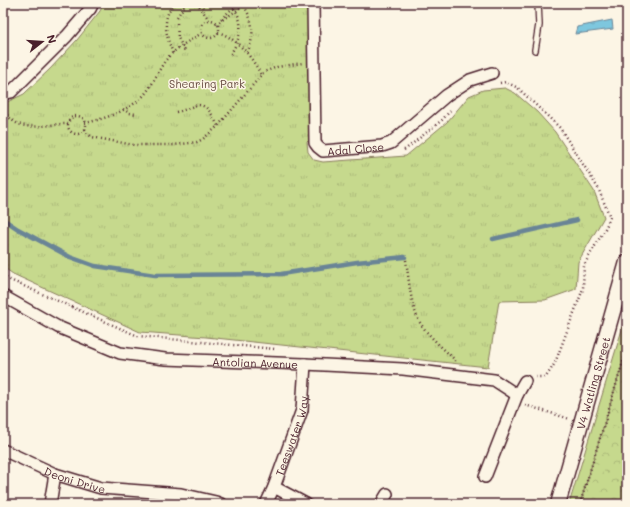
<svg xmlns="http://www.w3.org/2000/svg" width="630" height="507" font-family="Mali,sans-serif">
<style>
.grass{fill:#c6d98d;stroke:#887c5c}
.forest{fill:url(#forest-crowns);stroke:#887c5c}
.park{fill:url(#park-tufts);stroke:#887c5c}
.water{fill:url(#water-ripples);stroke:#698496}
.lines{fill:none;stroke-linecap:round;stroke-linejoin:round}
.stream{stroke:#698496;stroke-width:4.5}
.service-casing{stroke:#4a1f2b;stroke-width:8}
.minor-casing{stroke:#4a1f2b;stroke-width:14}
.tertiary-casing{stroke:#4a1f2b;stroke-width:17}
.path{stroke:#4a1f2b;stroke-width:2.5;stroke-dasharray:1 3;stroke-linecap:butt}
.service{stroke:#fcf5e5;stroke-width:5.5}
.minor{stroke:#fcf5e5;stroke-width:11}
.tertiary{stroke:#fcf5e5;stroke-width:14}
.labels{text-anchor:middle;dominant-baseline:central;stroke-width:3;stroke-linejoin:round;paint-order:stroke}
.park-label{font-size:11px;fill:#694e44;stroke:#fcf5e5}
.street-label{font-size:11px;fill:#4a1f2b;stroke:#fcf5e5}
</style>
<defs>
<pattern id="forest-crowns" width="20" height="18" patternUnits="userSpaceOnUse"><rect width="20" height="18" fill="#c6d98d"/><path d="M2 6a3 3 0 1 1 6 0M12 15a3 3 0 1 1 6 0" fill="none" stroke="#acba7a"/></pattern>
<pattern id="park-tufts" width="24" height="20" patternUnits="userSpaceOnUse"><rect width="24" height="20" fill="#c6d98d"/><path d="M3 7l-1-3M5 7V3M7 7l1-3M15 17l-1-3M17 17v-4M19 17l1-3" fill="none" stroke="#acba7a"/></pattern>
<pattern id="water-ripples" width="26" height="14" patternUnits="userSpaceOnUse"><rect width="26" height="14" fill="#7ec7de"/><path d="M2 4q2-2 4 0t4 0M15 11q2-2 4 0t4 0" fill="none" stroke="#6eaabf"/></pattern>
</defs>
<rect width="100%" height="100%" fill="#fcf5e5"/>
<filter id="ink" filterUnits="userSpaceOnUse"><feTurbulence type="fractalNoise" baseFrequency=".025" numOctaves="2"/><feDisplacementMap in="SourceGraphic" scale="8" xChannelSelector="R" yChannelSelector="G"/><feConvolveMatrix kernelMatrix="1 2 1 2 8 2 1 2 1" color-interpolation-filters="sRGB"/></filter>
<g filter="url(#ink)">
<!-- grass -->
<path class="grass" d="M 627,313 L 627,349 L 585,487 L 580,504 L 569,504 Z"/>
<!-- forest -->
<path class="forest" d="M 627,349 L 627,504 L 580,504 Z"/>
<!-- park -->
<path class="park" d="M 104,3 L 312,3 L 312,137 L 307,142 L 308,152 L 314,160 L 323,162 L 406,156 L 447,122 L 469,96 L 483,90 L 505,88 L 515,93 L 537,112 L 555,132 L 594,191 L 604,217 L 578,262 L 576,289 L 545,300 L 499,301 L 488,367 L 206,337 L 140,332 L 13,274 L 3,267 L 3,104 L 24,94 L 51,68 L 77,40 L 100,11 Z"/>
<!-- water -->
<path class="water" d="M 612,20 L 613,29 L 575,34 L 577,27 Z"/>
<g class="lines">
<!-- stream -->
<path class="stream" d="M 3,219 L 18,229 L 70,257 L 95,266 L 155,275 L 281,274 L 357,262 L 405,257
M 493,239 L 577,220"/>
<defs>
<path id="service" d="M 535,50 L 539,25 L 538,3"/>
<g id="minor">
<path id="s1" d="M 313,3 L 315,143 L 318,147 L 323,151 L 382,146 L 391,143 L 447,95 L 470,80 L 492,73"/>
<path d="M 3,94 L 11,92 L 67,36 L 90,9 L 93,3"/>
<path id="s2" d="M 3,296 L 58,327 L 120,353 L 165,359 L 305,364 L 403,369 L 494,380 L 517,395 L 525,381"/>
<path id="s3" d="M 3,450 L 55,474 L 101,488 L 181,494 L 216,502 L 221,504"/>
<path d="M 485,477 L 517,395"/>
<path d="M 274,487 L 306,504"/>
<path d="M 50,504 L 55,474"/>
<path id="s4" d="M 266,504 L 274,487 L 302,410 L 305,364"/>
<path d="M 381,504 L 387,494"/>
</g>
<g id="tertiary">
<path id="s5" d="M 558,504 L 627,262"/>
</g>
</defs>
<!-- service casing -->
<use href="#service" class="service-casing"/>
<!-- minor casing -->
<use href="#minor" class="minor-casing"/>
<!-- tertiary casing -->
<use href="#tertiary" class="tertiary-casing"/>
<!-- path -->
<path class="path" d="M 197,3 L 209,20
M 201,3 L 204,11
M 228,3 C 247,18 241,38 230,55
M 244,6 C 254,22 255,36 247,53
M 177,17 L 185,5 L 188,3
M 221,19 L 238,3
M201 29a9 9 0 1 1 18 0a9 9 0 1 1-18 0Z
M 177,23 L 178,38 L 186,53
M 216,24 L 248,3
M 218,32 C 238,39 252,57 261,75
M 173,53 C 166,36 161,19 174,3
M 500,83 L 506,82 L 518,88 L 560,128 L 598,188 L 610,217 L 606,227 L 584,265 L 583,289 L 555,363 L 546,377 L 536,377
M 3,108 C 17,137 44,123 68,124
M 123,109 L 129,113 L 136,114
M 176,112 C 183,111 188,108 194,106 C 207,101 213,117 218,126
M68 125a9 9 0 1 1 18 0a9 9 0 1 1-18 0Z
M 85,123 C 104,119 124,112 139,100 C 152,89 156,74 165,61 C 175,48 189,41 202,33
M 85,129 L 88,134 L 92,137 L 134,145 L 174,145 L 197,142 L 203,139 L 218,126 L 264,72 L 277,67 L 303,63
M 404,150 L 406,149 L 442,120 L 450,111
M 406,260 C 409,279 410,303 419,321 C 428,336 443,348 455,360 L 455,364
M 3,275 L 10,280 L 138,336 L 275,349
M 525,405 L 570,419
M 580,504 L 627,349"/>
<!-- service -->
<use href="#service" class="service"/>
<!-- minor -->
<use href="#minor" class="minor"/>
<!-- tertiary -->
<use href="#tertiary" class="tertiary"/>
</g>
</g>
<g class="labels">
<!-- park labels -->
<g class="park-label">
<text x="207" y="83">Shearing Park</text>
</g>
<!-- street labels -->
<g class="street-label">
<text stroke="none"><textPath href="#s1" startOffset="184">Adal Close</textPath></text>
<text stroke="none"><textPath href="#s2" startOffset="266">Antolian Avenue</textPath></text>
<text stroke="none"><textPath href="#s5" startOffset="126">V4 Watling Street</textPath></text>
<text stroke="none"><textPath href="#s4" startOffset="73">Teeswater Way</textPath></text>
<text stroke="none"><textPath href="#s3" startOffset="78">Deoni Drive</textPath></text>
</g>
</g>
<!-- margin -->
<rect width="630" height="507" fill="none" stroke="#fcf5e5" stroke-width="16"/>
<rect x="8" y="8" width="614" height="491" fill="none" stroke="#4a1f2b" stroke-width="1.5" filter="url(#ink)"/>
<!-- north arrow -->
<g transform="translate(42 42) rotate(73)" stroke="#fcf5e5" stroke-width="3" paint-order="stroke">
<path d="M0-3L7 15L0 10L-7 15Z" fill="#4a1f2b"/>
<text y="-6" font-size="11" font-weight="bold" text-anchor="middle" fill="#4a1f2b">N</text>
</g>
</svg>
